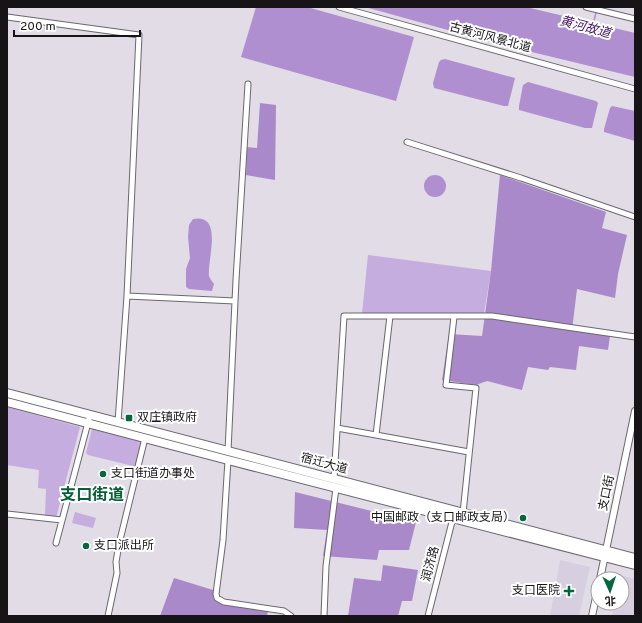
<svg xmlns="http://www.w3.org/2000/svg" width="642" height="623" font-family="Overpass,'Noto Sans SC',sans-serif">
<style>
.built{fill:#d7cfe0}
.green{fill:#c5addf}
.forest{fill:#a989ca}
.water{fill:#af8fd0}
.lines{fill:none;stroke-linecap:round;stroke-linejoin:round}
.stream{stroke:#af8fd0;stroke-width:1.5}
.minor-casing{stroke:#6b676f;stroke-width:7}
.tertiary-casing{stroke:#6b676f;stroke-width:8}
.primary-casing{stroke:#6b676f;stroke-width:10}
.minor{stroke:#fff;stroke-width:5}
.tertiary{stroke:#fff;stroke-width:6}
.primary{stroke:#fff;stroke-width:8}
.poi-dot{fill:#04683d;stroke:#fff;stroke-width:1.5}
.labels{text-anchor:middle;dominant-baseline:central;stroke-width:4;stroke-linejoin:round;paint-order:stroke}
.street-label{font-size:12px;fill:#161417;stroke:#fff}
.poi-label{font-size:12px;fill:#161417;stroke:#fff;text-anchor:start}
.water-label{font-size:13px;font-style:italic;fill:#441764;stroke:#fff}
.district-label{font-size:16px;font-weight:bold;fill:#075f38;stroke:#fff}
</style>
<rect width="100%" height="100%" fill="#e1dce6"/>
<!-- built -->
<path class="built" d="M 560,560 L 590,567 L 579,616 L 550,616 Z
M 620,575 L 635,579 L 635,616 L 612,616 L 614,603 L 622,603 L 622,579 L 619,579 Z"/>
<!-- green -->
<path class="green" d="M 368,255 L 491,271 L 484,314 L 362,314 Z
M 7,407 L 80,427 L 56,518 L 45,516 L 46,489 L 38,488 L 39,470 L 7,465 Z
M 92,429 L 142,442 L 137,467 L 88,455 L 86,453 Z
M 75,512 L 96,518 L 93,528 L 72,523 Z"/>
<!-- forest -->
<path class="forest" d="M 260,103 L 276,105 L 275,180 L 246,175 L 247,147 L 257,148 Z
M 500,175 L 606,212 L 602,228 L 627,235 L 618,274 L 615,298 L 577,289 L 572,330 L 610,336 L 608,350 L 579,346 L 576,370 L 550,367 L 548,370 L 528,367 L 522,390 L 487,381 L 476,385 L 442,380 L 449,334 L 482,336 L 491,271 Z
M 295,492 L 416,522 L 409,550 L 379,550 L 377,560 L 323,556 L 327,530 L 294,528 Z
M 383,565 L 418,570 L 412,601 L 402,601 L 398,616 L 348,616 L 354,578 L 381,581 Z
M 174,578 L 213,590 L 213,598 L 219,603 L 268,611 L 267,616 L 160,616 Z"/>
<!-- water -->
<path class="water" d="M 256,7 L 307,7 L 414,37 L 396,101 L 241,57 Z
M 365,7 L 526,7 L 635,33 L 635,77 L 491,42 Z
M 445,59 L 515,78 L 508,106 L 504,106 L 434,88 L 433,83 L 439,62 L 441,60 Z
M 528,82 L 596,101 L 598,103 L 592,128 L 585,128 L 519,110 L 519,106 L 523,85 Z
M 612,106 L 635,111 L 635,141 L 604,132 L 604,129 L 610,108 Z
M424 186a11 11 0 1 1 22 0a11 11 0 1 1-22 0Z
M 193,219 C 224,213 207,260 209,276 C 210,279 212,281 214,284 L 212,291 L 189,289 L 186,287 L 186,269 L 190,258 L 188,237 L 189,225 Z"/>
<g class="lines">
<!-- stream -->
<path class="stream" d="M 593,24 L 596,13"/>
<defs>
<path id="minor" d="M 339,7 L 635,89
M 586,7 L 635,19
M 7,17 L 139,35 L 127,296 L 118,422
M 407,142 L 521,178 L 635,217
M 127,296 L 235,301
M 454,317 L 446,385 L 476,388 L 463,513
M 337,428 L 376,435 L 390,316
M 376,435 L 469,452
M 228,451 L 236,280 L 248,84
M 228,460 L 223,540 L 216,594 L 217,598 L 224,602 L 284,611 L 291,616
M 334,479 L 344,316 L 492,316 L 635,337
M 7,514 L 62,520
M 56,543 L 90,415
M 108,616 L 117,573 L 116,562 L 119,544 L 145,438
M 324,616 L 326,566 L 336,488
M 428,616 L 453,518"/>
<path id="tertiary" d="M 600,579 L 635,411
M 592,616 L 598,588"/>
<path id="primary" d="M 7,393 L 635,558
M 7,402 L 228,460 L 635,565"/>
</defs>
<!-- minor casing -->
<use href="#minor" class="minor-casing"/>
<!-- tertiary casing -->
<use href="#tertiary" class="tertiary-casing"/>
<!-- primary casing -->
<use href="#primary" class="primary-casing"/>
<!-- minor -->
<use href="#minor" class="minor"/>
<!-- tertiary -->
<use href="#tertiary" class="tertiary"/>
<!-- primary -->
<use href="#primary" class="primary"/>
</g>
<!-- markers -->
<g class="poi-dot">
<rect x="125" y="414" width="8" height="8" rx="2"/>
<circle cx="103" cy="474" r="4"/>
<circle cx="523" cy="518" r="4"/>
<circle cx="86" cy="546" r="4"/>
<path d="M567 585h4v4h4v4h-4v4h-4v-4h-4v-4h4z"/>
</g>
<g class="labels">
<!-- street labels -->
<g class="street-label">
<text transform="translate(490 38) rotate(15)">古黄河风景北道</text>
<text transform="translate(324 464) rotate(15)">宿迁大道</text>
<text transform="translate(607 493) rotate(-78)">支口街</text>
<text transform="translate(431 564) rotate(-75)">润济路</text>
</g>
<!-- poi labels -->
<g class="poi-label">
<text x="137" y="418">双庄镇政府</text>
<text x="111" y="474">支口街道办事处</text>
<text x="515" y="518" text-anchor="end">中国邮政（支口邮政支局）</text>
<text x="94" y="546">支口派出所</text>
<text x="560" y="591" text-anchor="end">支口医院</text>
</g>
<!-- water labels -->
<g class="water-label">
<text transform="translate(585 28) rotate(15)">黄河故道</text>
</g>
<!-- district labels -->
<g class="district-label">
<text x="92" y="496">支口街道</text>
</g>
</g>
<!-- border -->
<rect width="642" height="623" fill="none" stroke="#161417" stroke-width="16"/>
<!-- north arrow -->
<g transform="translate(610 591) rotate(177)"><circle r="19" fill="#ffffff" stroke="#a2a1a2"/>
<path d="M0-3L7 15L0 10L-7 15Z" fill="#04683d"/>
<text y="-6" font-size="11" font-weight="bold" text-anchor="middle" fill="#161417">北</text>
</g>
<!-- scale -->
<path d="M14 30v6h126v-6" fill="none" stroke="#161417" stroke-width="2"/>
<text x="20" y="30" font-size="12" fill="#161417" stroke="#ffffff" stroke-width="3" paint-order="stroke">200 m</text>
</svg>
